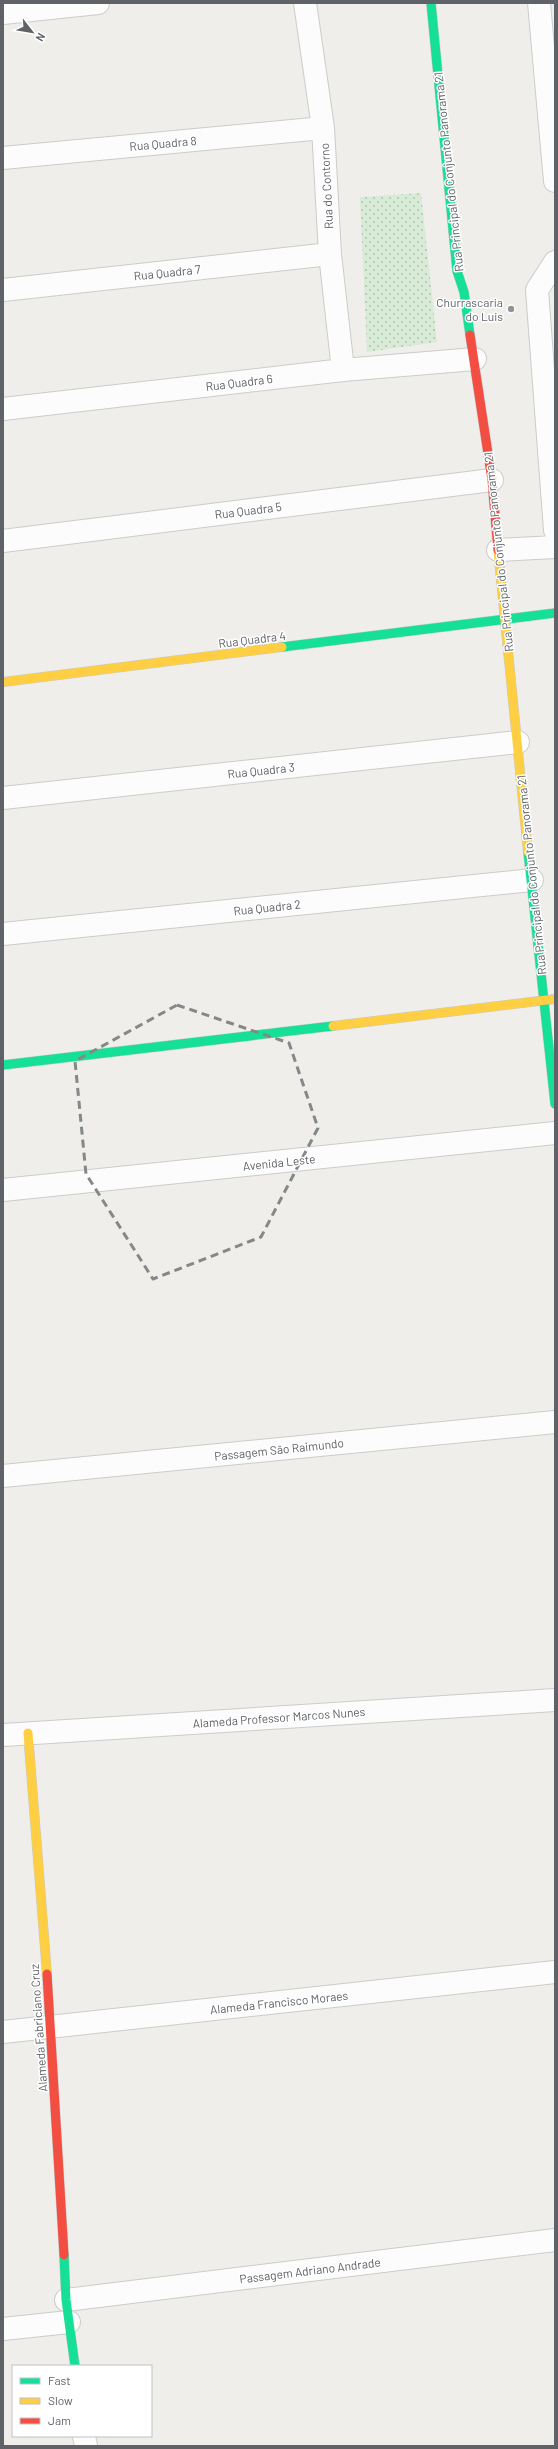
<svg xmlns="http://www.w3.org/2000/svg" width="558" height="2449" font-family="Barlow,sans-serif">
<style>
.grass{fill:url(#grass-dots)}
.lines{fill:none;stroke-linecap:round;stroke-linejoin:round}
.street-casing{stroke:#cbcccc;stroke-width:24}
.fast-casing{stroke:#cacacb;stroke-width:10}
.slow-casing{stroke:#cacacb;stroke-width:10}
.jam-casing{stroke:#cacacb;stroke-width:10}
.street{stroke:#fdfcfc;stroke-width:22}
.fast{stroke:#16e098;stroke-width:9}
.slow{stroke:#ffcf43;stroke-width:9}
.jam{stroke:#f24e42;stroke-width:9}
.marked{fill:none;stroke:#84888a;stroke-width:3;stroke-dasharray:8 5;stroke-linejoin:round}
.poi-dot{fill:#919496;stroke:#fff;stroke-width:1.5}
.labels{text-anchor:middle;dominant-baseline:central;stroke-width:3;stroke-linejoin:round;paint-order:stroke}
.street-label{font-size:12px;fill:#5f6368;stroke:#fff}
.poi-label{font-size:12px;fill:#5f6368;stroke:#fff;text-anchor:end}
</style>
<defs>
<pattern id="grass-dots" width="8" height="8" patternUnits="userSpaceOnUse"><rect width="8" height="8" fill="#d8ebd6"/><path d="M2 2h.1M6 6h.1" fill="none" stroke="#b2c2b1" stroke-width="1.8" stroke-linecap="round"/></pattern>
</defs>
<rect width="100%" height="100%" fill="#efeeea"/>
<!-- grass -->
<path class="grass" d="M 421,193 L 437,342 L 367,352 L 360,197 Z"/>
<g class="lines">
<defs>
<path id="street" d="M 305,3 L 323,128 L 330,254 L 343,370
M 539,3 L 555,181
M 3,13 L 98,3
M 3,158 L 323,128
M 555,262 L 537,290 L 555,530
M 3,290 L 330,254
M 3,409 L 343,370 L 475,359
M 3,541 L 492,480
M 498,550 L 555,547
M 3,798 L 518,742
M 3,934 L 532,880
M 3,1190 L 555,1133
M 3,1476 L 555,1422
M 3,1735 L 555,1700
M 3,2032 L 555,1972
M 66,2300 L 555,2240
M 3,2329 L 69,2322
M 84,2436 L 86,2446"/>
<path id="fast" d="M 431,3 L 457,271 L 464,292 L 470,335
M 282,647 L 555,613
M 528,852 L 555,1104
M 3,1065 L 333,1026
M 64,2255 L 66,2300 L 75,2366"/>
<path id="slow" d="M 498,550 L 528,852
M 3,682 L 282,647
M 333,1026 L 555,999
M 28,1733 L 47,1974"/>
<path id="jam" d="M 470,335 L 492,480 L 498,550
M 47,1974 L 64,2255"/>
</defs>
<!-- street casing -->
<use href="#street" class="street-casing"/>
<!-- fast casing -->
<use href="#fast" class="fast-casing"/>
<!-- slow casing -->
<use href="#slow" class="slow-casing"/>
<!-- jam casing -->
<use href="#jam" class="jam-casing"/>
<!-- street -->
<use href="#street" class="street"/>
<!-- fast -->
<use href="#fast" class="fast"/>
<!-- slow -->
<use href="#slow" class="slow"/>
<!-- jam -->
<use href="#jam" class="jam"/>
</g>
<!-- marked area -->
<path class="marked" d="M 177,1005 L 289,1043 L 318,1128 L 261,1237 L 153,1279 L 86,1174 L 75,1061 Z"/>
<!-- markers -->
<circle class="poi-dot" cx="511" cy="309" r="4"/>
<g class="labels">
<!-- street labels -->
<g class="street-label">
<text transform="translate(163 143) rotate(-5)">Rua Quadra 8</text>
<text transform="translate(448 172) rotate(-96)">Rua Principal do Conjunto Panorama 21</text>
<text transform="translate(326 186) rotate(-93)">Rua do Contorno</text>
<text transform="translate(167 272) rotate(-6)">Rua Quadra 7</text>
<text transform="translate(239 382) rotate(-7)">Rua Quadra 6</text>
<text transform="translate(248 510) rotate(-7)">Rua Quadra 5</text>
<text transform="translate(498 552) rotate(-96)">Rua Principal do Conjunto Panorama 21</text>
<text transform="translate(252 639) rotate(-7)">Rua Quadra 4</text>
<text transform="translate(261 770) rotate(-6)">Rua Quadra 3</text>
<text transform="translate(531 875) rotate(-96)">Rua Principal do Conjunto Panorama 21</text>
<text transform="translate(267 907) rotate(-6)">Rua Quadra 2</text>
<text transform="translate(279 1162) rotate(-6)">Avenida Leste</text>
<text transform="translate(279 1449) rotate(-6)">Passagem São Raimundo</text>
<text transform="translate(279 1717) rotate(-4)">Alameda Professor Marcos Nunes</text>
<text transform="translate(279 2002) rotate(-6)">Alameda Francisco Moraes</text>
<text transform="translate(38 2028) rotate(-94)">Alameda Fabriciano Cruz</text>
<text transform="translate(310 2270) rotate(-7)">Passagem Adriano Andrade</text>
</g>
<!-- poi labels -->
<g class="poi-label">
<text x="503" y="302">Churrascaria<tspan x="503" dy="14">do Luis</tspan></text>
</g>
</g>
<!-- border -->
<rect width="558" height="2449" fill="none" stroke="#5f6368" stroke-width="8"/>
<!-- legend -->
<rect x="12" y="2365" width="140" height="72" fill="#ffffff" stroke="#bfc1c3"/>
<rect x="20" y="2378" width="20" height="6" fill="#16e098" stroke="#bfc1c3"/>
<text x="48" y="2385" font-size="12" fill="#5f6368">Fast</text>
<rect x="20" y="2398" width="20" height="6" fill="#ffcf43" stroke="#bfc1c3"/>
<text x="48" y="2405" font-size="12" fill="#5f6368">Slow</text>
<rect x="20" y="2418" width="20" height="6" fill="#f24e42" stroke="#bfc1c3"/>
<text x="48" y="2425" font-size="12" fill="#5f6368">Jam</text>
<!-- north arrow -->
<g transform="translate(32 32) rotate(121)" stroke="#ffffff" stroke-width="3" paint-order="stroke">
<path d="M0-3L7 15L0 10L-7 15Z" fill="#5f6368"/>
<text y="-6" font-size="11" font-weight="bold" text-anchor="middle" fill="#5f6368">N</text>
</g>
</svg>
